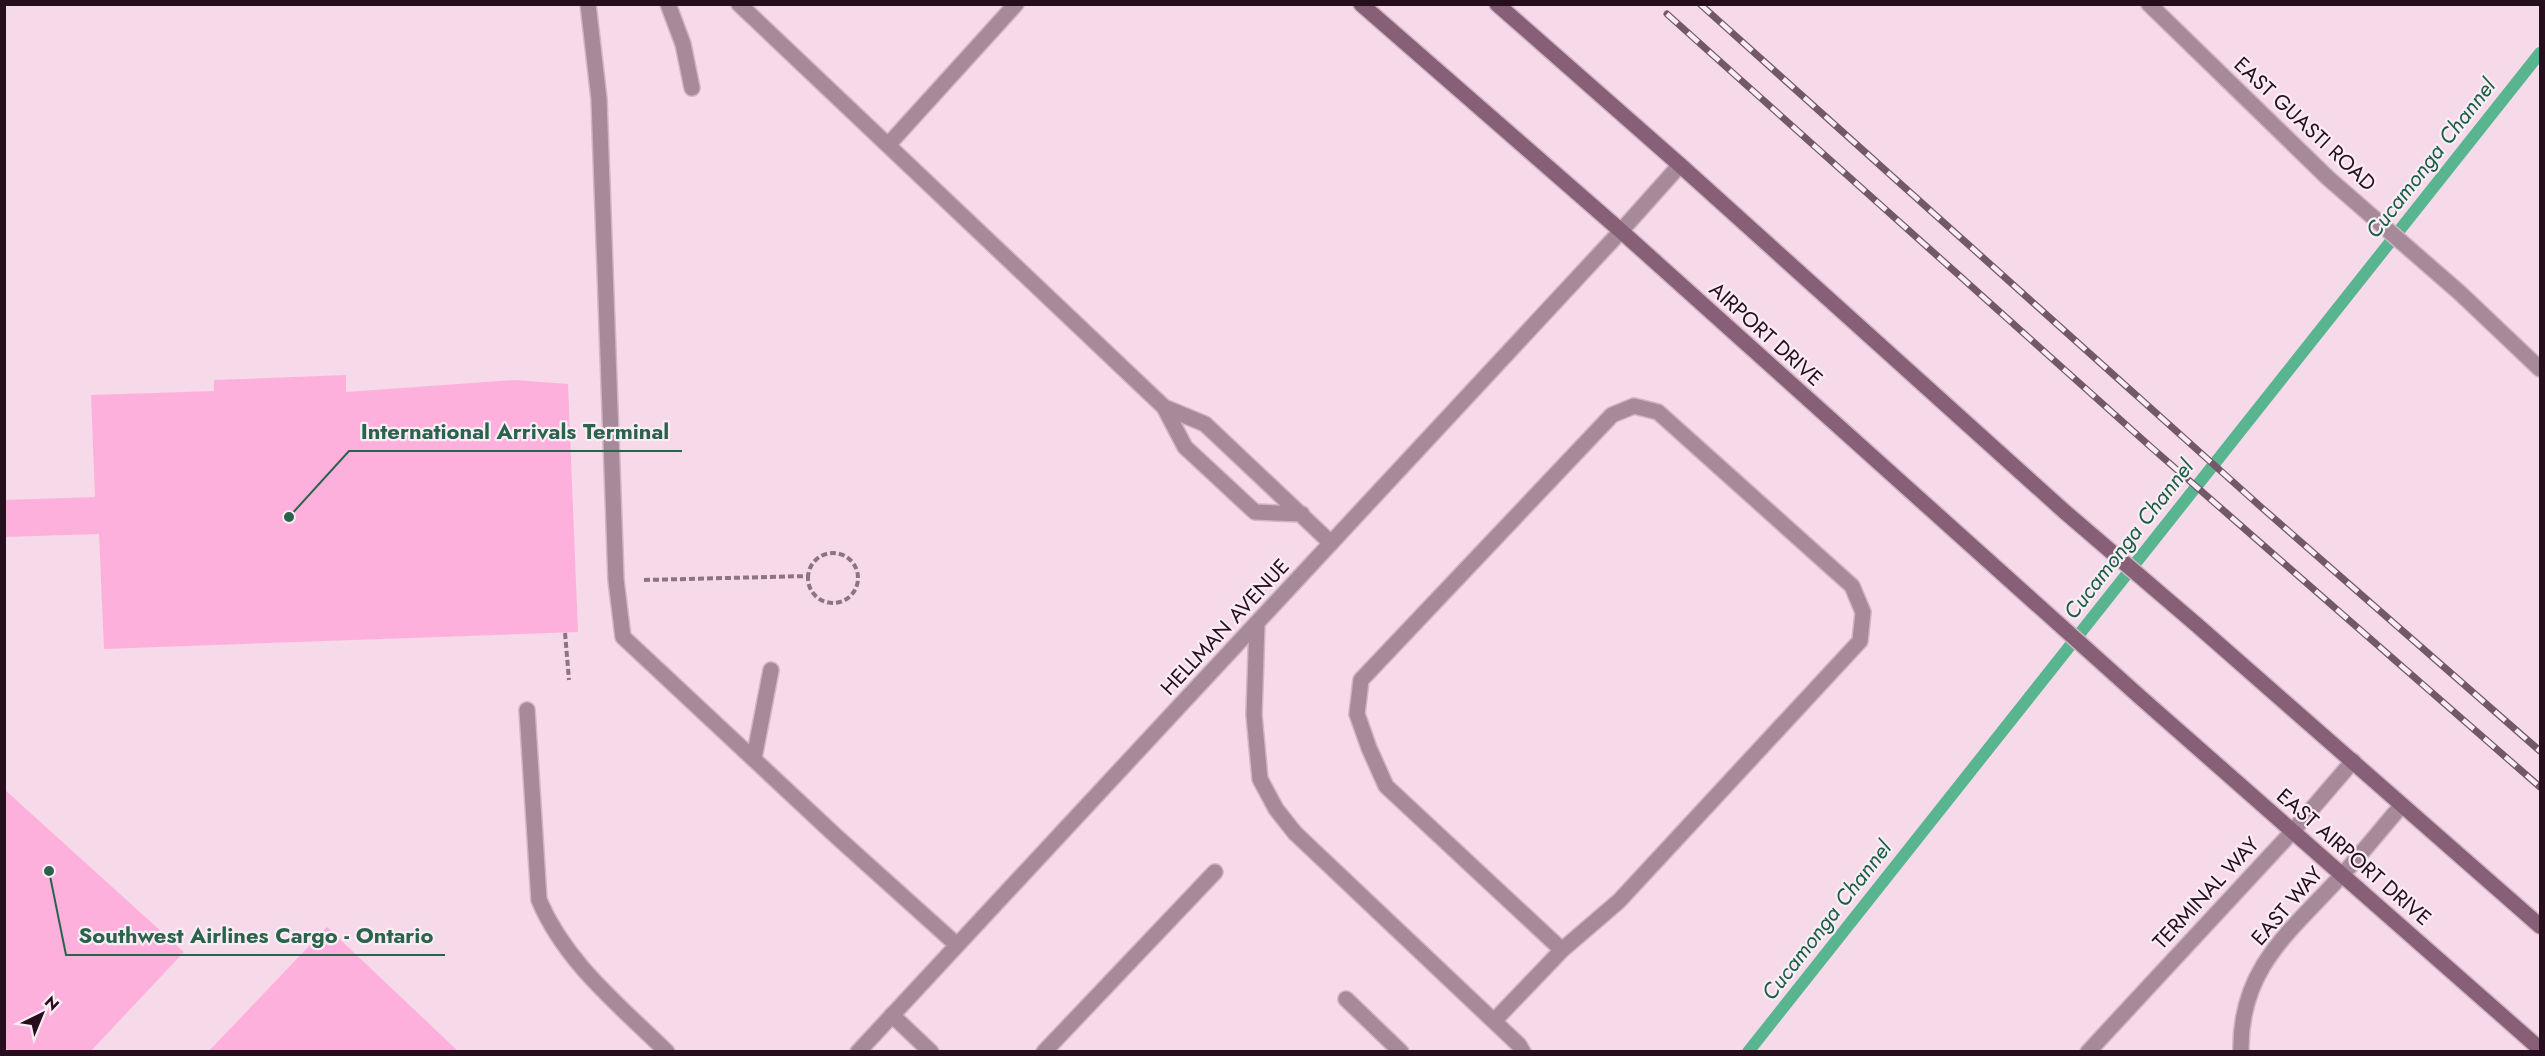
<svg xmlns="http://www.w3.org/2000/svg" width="2545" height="1056" viewBox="0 0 2545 1056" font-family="Jost,sans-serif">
<rect width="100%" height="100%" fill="#f6dae9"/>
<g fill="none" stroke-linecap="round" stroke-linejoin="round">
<path stroke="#58b58f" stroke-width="12" d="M1748 1052 2540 53"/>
</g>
<path fill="#feb0dd" d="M346 375V392L515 380 568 384 578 632 104 649 99 534 4 537V500L95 497 91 395 214 391V380Z
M4 789 184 952 90 1052H4Z
M327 927 459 1052H208Z"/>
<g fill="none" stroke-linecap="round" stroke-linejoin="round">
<g stroke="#d1b5c4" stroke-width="18">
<path id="service" d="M668 4 683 44 692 88
M739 4 1164 407 1185 447 1255 512 1302 514
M889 144 1016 4
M1621 231 1680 165
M1164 407 1205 424 1331 543
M1257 623 1254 715 1260 779 1276 809 1295 833 1519 1045 1523 1052
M527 710 539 900C565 962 619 1005 667 1052
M754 758 771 670
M1346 999 1401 1052
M892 1015 931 1052
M1494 1021 1562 950 1619 901 1860 641 1863 612 1852 586 1658 412 1634 406 1612 415 1361 680 1357 714 1369 748 1386 786 1562 950
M1044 1052 1215 872
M2088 1052 2292 832 2353 761
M2241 1052C2239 968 2291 931 2342 875 2363 852 2382 828 2402 805"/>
</g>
<g stroke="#d1b5c4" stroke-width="18">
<path id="minor" d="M588 4 599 99 616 580 623 637 837 837 957 945
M858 1052 1621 231"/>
</g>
<g stroke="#d1b5c4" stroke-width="18">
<path id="tertiary" d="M2149 4 2328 178 2460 293 2540 369"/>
</g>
<g stroke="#d1b5c4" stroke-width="18">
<path id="secondary" d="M1361 4 1621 231 2140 697 2540 1049
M1497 4 1680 165 2065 512 2198 626 2540 926"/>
</g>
<path stroke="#8e7483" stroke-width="4" stroke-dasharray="6 3" stroke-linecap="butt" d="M808 578a25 25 0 1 1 50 0a25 25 0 1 1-50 0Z
M644 580 809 576
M565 633 569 680"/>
<use href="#service" stroke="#a68a99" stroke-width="15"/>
<use href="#minor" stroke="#a68a99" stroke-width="15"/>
<use href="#tertiary" stroke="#a68a99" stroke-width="15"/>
<use href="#secondary" stroke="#875f76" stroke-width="15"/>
<g stroke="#735968" stroke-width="7">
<path id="rail" d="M1700 4 2261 507 2540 751
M1667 14 2152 448 2540 787"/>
</g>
<use href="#rail" stroke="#faecf4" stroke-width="4.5" stroke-dasharray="14" stroke-linecap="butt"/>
</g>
<g text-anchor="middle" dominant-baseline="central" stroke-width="4.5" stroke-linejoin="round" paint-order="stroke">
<g font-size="21" fill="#260e1d" stroke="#faecf4">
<text transform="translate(2305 124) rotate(43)">EAST GUASTI ROAD</text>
<text transform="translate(1766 334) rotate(42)">AIRPORT DRIVE</text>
<text transform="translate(1225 627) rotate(-47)">HELLMAN AVENUE</text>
<text transform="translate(2354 857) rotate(41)">EAST AIRPORT DRIVE</text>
<text transform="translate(2206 893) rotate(-47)">TERMINAL WAY</text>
<text transform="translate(2287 906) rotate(-49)">EAST WAY</text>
</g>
<g font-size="22" font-style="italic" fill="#175e44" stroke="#faecf4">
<text transform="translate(2430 158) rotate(-52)">Cucamonga Channel</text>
<text transform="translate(2128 539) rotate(-52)">Cucamonga Channel</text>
<text transform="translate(1826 920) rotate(-52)">Cucamonga Channel</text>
</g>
</g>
<path fill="none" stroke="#2a634c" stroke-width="2" d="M289 517L349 451H682M49 871L66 955H445"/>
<g fill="#2a634c" stroke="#faecf4" stroke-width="2">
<circle cx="289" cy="517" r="6"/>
<circle cx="49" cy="871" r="6"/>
</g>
<g font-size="22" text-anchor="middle" font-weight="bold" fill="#2a634c" stroke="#faecf4" stroke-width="4.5" stroke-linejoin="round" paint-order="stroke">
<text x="515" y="439">International Arrivals Terminal</text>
<text x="256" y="943">Southwest Airlines Cargo - Ontario</text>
</g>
<rect width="2545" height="1056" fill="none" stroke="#260e1d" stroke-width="12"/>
<g transform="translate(42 1014) rotate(43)" stroke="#faecf4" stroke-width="4.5" paint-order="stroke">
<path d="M0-4.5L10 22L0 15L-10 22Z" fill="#260e1d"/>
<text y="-9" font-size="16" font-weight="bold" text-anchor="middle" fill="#260e1d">N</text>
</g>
</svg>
